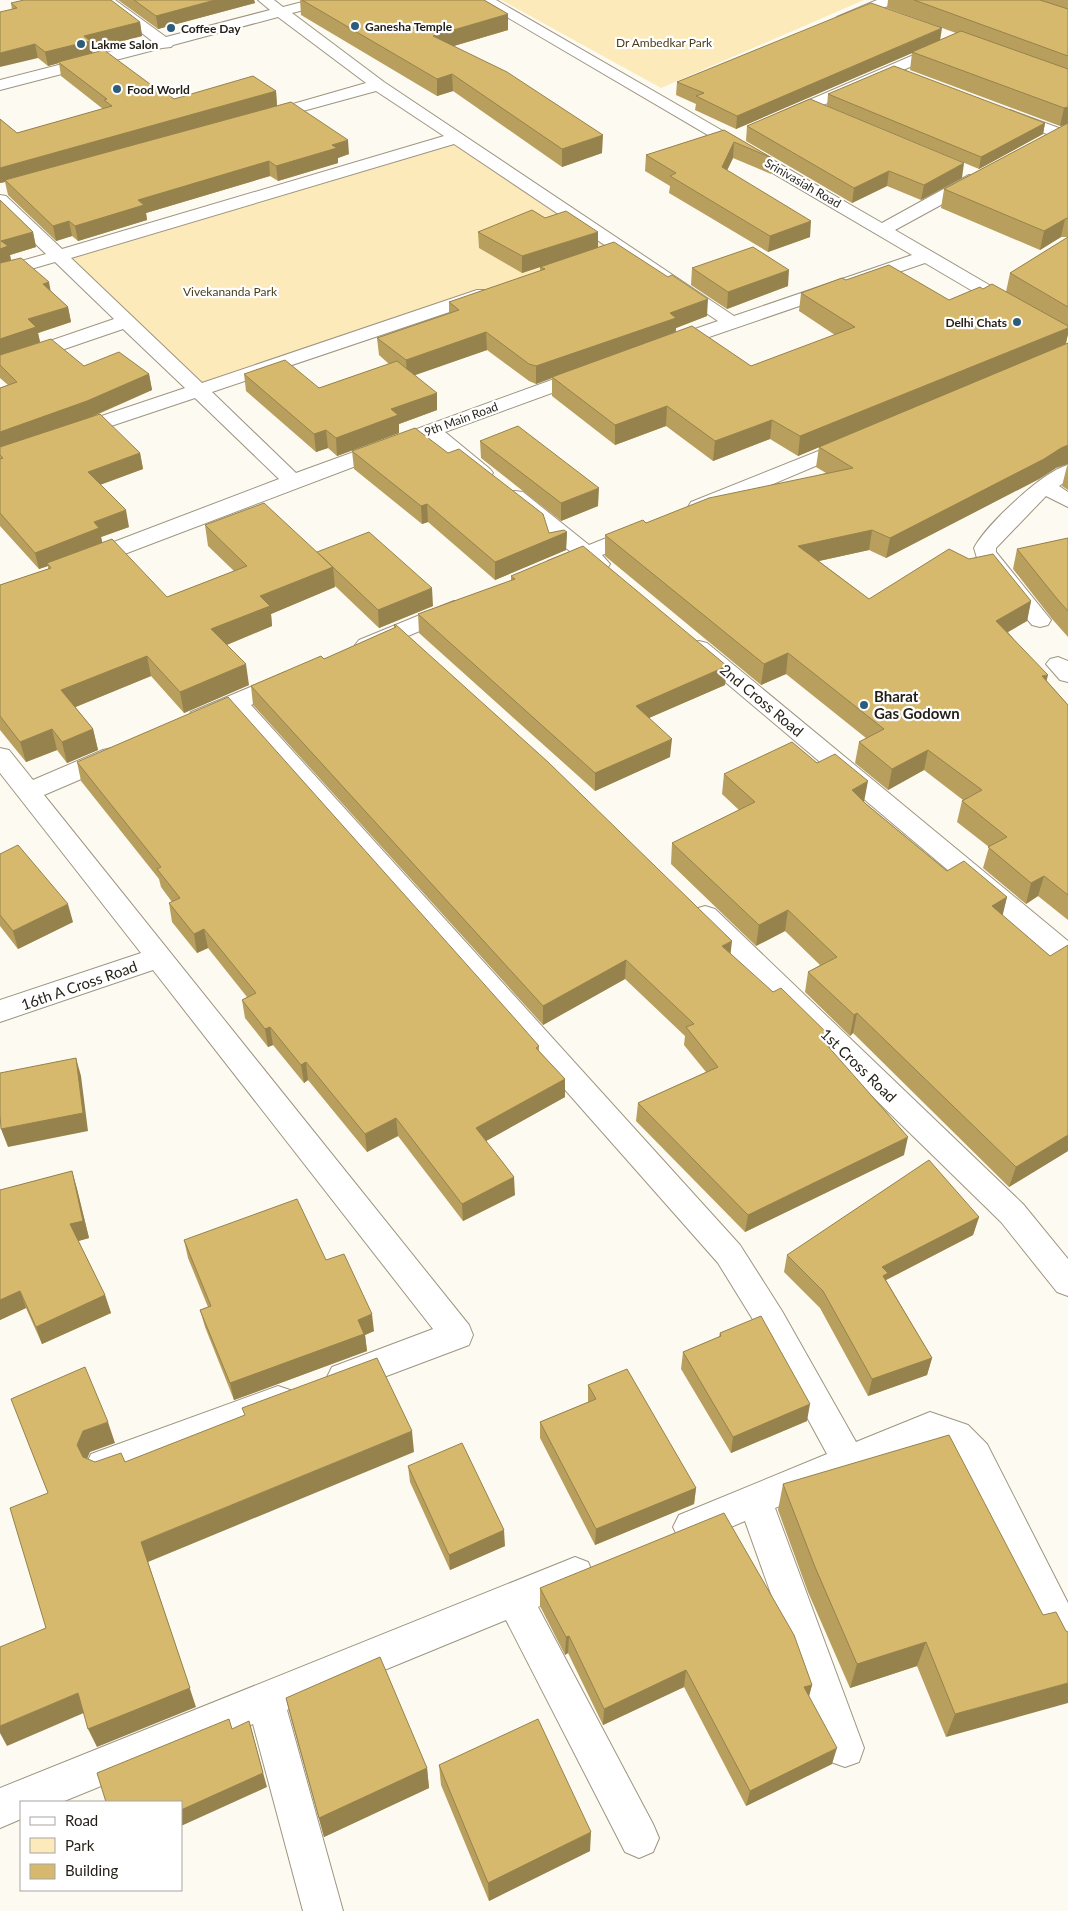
<svg xmlns="http://www.w3.org/2000/svg" width="1068" height="1911" viewBox="0 0 1068 1911" font-family="Lato,sans-serif">
<rect width="100%" height="100%" fill="#fdfaf1"/>
<path fill="#fdeaba" d="M501 0H864L661 88Z
M456 138 621 249 206 386 66 253Z"/>
<g fill="none" stroke-linecap="round" stroke-linejoin="round">
<g stroke="#9e9580" stroke-width="2">
<path id="minor" d="M99 0H115L166 37 270 10 258 0H274L283 7 310 0H334L332 3 292 13 384 82 734 316 912 255 478 0H496L882 223 969 175H981L983 179 981 183 895 230 1068 331V345L1061 343 925 263 674 349H660L657 345 660 341 718 321 454 144 71 258 202 383 477 290H491L493 294 491 298 212 392 296 473 579 370H593L596 374 593 378 445 432 490 469 493 473 490 477 483 479 476 477 427 439 93 566 85 568 77 566 74 561 77 556 279 479 195 398 0 463V450L185 388 123 329 0 371V358L114 319 55 262 0 278V267L46 254 0 210V195L6 196 62 249 444 136 376 91 270 120H258L256 117 258 114 366 83 278 17 173 45 171 47 162 48 0 90V80L152 41Z
M877 0H897L895 3 847 23H837L835 20 837 17Z
M946 41 951 43 954 46 951 49 789 120 783 122 775 117 777 114Z
M1010 110 1067 131 1068 136 1061 139 1055 137 1004 118 1002 115Z
M851 438 858 440 861 444 858 448 707 512 699 513 691 512 688 507 691 502Z
M1068 465V480L1059 486 1068 492V507L1046 496 996 548V552L1051 620 1048 625 1040 627 1032 625 977 558 974 548C986 525 1043 471 1068 465Z
M515 491 523 492 589 545 639 525 647 527 650 532 647 537 602 555 610 564 607 569C597 571 592 569 584 563L556 573 548 571 545 566 548 561 571 552 507 502 504 497 507 492Z
M454 601 462 603 465 608 462 613 375 650 367 652 359 650 355 645 359 640Z
M699 641 707 643 1068 941V966L1058 963 691 653 687 648 691 643Z
M1058 657 1068 661V682L1060 680 1046 664 1050 659Z
M286 672 294 675 298 680 294 685 251 705 740 1245 782 1311 856 1442 930 1412 968 1425 987 1444 1068 1603V1659L1055 1654 963 1466 944 1447 931 1443 775 1508 864 1748 859 1762 845 1767 831 1762 745 1521 691 1544 679 1539 673 1527 679 1515 827 1454 760 1331 718 1263 232 713 200 726 191 724 188 718 191 712Z
M0 748 9 750 33 780 103 750 112 748 121 750 124 756 121 762 44 795 469 1325 473 1335 469 1345 344 1392 332 1387 327 1377 332 1367 433 1329 153 970 0 1022V1000L141 953 0 773Z
M705 906 715 909 1023 1204 1068 1259V1296L1057 1292 1001 1222 695 923 692 916 695 909Z
M278 1386 290 1390 295 1401 290 1412 103 1481 91 1476 86 1465 91 1454Z
M575 1557 588 1562 593 1574 588 1586 538 1607 653 1824 659 1838 653 1852 639 1858 625 1852 506 1620 287 1710 343 1911H303L253 1724 62 1802H21V1819L0 1828V1788Z"/>
</g>
<use href="#minor" fill="#fff" fill-rule="evenodd"/>
</g>
<path fill="#b89f5e" d="M118 0H254L255 3 158 29Z
M300 0H484L508 14V30L454 46 602 153 562 167 453 91 437 96 301 15Z
M888 0H1068V237H1061L1040 250 941 208 944 189 1065 125 1060 126 910 70 912 53 736 129 695 110 696 104 676 95 677 82 940 40 956 33 887 8Z
M11 3 140 22 142 36 92 49V53L174 99 276 91 277 106 349 154 338 158V163L278 181 270 176 146 213 147 220 78 241 72 236 56 241 8 195 5 182 0 183V119L17 133 103 109 61 76 59 63 48 66 38 58 12 10Z
M828 94 1045 123 1043 134 979 169 827 106Z
M747 126 962 178 921 200 887 186 852 203 746 141Z
M724 130 772 158 771 174 733 158 727 171 810 237 768 252 669 193 670 186 645 171 646 155Z
M0 200 33 232 36 247 10 255 11 260 51 291 68 307 71 322 38 333 40 342 84 366 149 374 152 390 92 417 140 453 143 469 100 485 129 527 101 537 102 542 167 597 234 571 208 546 205 525 317 552 433 606 379 628 335 586V587L271 614 272 626 227 645 249 685 184 713 151 676 75 707 93 729 98 750 67 763 57 750 26 762 0 730V585L48 569V566L39 569 0 526V388L8 385 0 378Z
M478 232 598 248 707 316 676 328V332L751 366 835 335 799 311 801 293 846 280 949 300 983 289 1006 292 1010 273 1068 237V334L1066 344 1056 468 1039 479 886 558 869 550 819 561 869 599 1031 601 1027 621 1008 632 1047 681 1068 705V920L1038 896 1026 904 983 868 989 847 957 822 962 801 963 800 924 770 888 790 855 763 859 742 866 738 786 674 761 685 605 556V535L646 523 826 473 816 467 819 447 798 456 770 439 713 461 666 426 615 445 552 396V378L536 384 529 381 487 350 414 375 437 410 399 424V433L337 456 328 448 316 452 246 391 244 374 319 388 389 364 379 355 377 338 449 313V302L540 271V267L522 273 479 248Z
M692 268 788 286 727 309 691 285Z
M480 441 598 506 561 521 481 458Z
M352 451 549 533 567 532 566 550 495 580 428 522 422 524 354 469Z
M1068 465V490L1062 486 1067 466Z
M1068 538V637L1053 620 1013 569 1017 549Z
M511 576 727 666 725 685 649 718 670 757 595 791 419 633 418 614 511 581Z
M394 625 731 954 830 1048 904 1155 745 1232 636 1121 638 1103 706 1072 684 1045 685 1036 625 979 543 1025 253 705 251 686 324 659 394 628Z
M77 762 539 1046V1051L565 1079V1097L486 1141 515 1195 463 1221 398 1136 367 1152 308 1080 304 1083 273 1045 268 1047 245 1018 242 1000 247 997 208 948 197 953 172 922 169 903 172 902 161 887 159 879 81 781Z
M817 763 947 871 1007 897 1002 915 1050 956 1068 1151 1009 1187 853 1033 850 1036 805 992 808 972 820 965 785 931 756 946 671 864 672 843 739 810 722 794 724 774Z
M0 854 73 922 18 949 0 926Z
M72 1171 77 1189 89 1238 78 1241 105 1295 111 1313 42 1344 26 1308 0 1320V1190Z
M979 1217 973 1235 886 1280 932 1358 927 1375 868 1396 820 1308 784 1272 787 1255Z
M184 1240 326 1260 374 1331 365 1335 367 1351 234 1400 205 1327 200 1310 208 1307 188 1258Z
M720 1333 807 1421 731 1453 681 1369 683 1352 719 1337Z
M588 1385 696 1488 694 1504 595 1545 540 1438V1422L588 1402Z
M408 1466 505 1546 450 1570 410 1482Z
M783 1484 1043 1615 946 1737 917 1666 850 1688 808 1592 778 1510Z
M540 1588 812 1685 809 1697 832 1764 746 1806 684 1687 603 1725 568 1653 565 1655 540 1606Z
M286 1698 427 1768 429 1788 324 1837 291 1719Z
M439 1765 590 1851 489 1901 441 1785Z"/>
<path fill="#96824c" d="M215 0H254L255 3 158 29 156 16Z
M508 14V30L433 52V36Z
M140 22 142 36 92 49 93 54 58 62 59 63 48 66 45 52 84 36Z
M942 28 940 41 736 129 737 116Z
M35 44 38 58 0 67V53Z
M452 74 453 91 437 96V79Z
M276 91 277 106 5 180V182L0 183V168Z
M1068 107V124L1060 126 1064 108Z
M1045 123 1043 134 979 169 981 157Z
M603 135 602 153 562 167V149Z
M348 140 349 154 338 158V163L278 181 276 166 332 145Z
M734 142 733 158 720 184 722 167Z
M269 161 270 176 146 213 147 220 78 241 75 226 138 200Z
M964 163 962 178 921 200 924 185Z
M889 171 887 186 852 203 854 188Z
M1065 219 1061 237 1040 250 1044 231Z
M69 221 72 236 56 241 53 226Z
M811 221 810 237 768 252 770 236Z
M33 232 36 247 10 255 11 262 0 265V249L1 241Z
M598 232V248L522 273V256Z
M789 270 788 286 727 309 728 292Z
M49 282 52 298 43 284Z
M708 299 707 316 676 328 675 335 552 377V378L536 384V366L670 313Z
M68 307 71 322 38 333 40 342 0 356V339L28 319Z
M1068 328V334L1065 346 798 456 800 436Z
M486 332 487 350 407 378 406 360Z
M149 374 152 390 90 417 0 449V432Z
M437 393V410L399 424V433L337 456 336 438 391 409Z
M667 406 666 426 615 445V425Z
M772 420 770 439 713 461 715 441Z
M326 430 328 448 316 452 314 434Z
M1068 445V464L1056 468 1039 479 886 558 890 538 1061 448Z
M140 453 143 469 91 488 88 472Z
M599 488 598 506 561 521V503Z
M427 504 428 522 422 524 421 506Z
M126 510 129 527 101 537 103 545 47 563 48 566 39 569 35 553 94 522Z
M872 530 869 550 796 566 798 546Z
M567 532 566 550 495 580V562Z
M333 567 335 587 271 614 272 626 214 650 211 629 260 596Z
M432 588 433 606 379 628 378 610Z
M1031 601 1027 621 992 641 996 621Z
M788 653 786 674 761 685 764 664Z
M147 656 151 676 66 711 61 690Z
M246 664 249 685 184 713 180 692Z
M727 666 725 685 635 724 636 706Z
M1048 675 1043 695 1042 676Z
M52 729 57 750 26 762 20 742Z
M93 729 98 750 67 763 62 742Z
M672 739 670 757 595 791V773Z
M928 750 924 770 888 790 892 769Z
M868 781 864 802 852 790Z
M1044 876 1038 896 1026 904 1031 883Z
M1007 897 1002 918 992 906Z
M68 904 73 922 18 949 13 931Z
M788 910 785 931 756 946 759 925Z
M204 929 208 948 197 953 194 934Z
M732 941 730 959 722 946Z
M626 960 625 979 543 1025V1006Z
M857 1013 853 1033 850 1036 854 1015Z
M270 1027 273 1045 268 1047 265 1029Z
M832 1038 829 1056 826 1044Z
M76 1058 81 1076 88 1131 8 1147 1 1129Z
M306 1062 308 1080 304 1083 301 1065Z
M565 1079V1097L477 1146 476 1128Z
M396 1118 398 1136 367 1152 365 1134Z
M1068 1135V1151L1009 1187 1016 1167Z
M908 1137 904 1155 745 1232 748 1215Z
M72 1171 77 1189 89 1238 75 1242 70 1224Z
M514 1177 515 1195 463 1221 462 1204Z
M979 1217 973 1235 886 1280 883 1290 882 1267Z
M20 1291 26 1308 0 1320V1300Z
M105 1295 111 1313 42 1344 36 1327Z
M372 1314 374 1331 365 1335 367 1351 234 1400 230 1383 358 1320Z
M932 1358 927 1375 868 1396 872 1379Z
M810 1404 807 1421 731 1453 733 1437Z
M108 1422 115 1443 90 1452 84 1466 77 1445 83 1431Z
M412 1431 414 1452 148 1562 196 1707 97 1747 88 1729 141 1542Z
M696 1488 694 1504 595 1545 596 1529Z
M504 1530 505 1546 450 1570 449 1555Z
M569 1636 568 1653 565 1655 566 1637Z
M926 1642 917 1666 850 1688 857 1664Z
M686 1670 684 1687 603 1725 604 1709Z
M1068 1683V1703L946 1737 955 1714Z
M812 1685 807 1702 804 1687Z
M78 1693 86 1712 7 1746 0 1733V1726Z
M249 1721 267 1787 181 1826V1810Z
M837 1748 832 1764 746 1806 750 1791Z
M427 1768 429 1788 324 1837 319 1818Z
M591 1832 590 1851 489 1901 488 1883Z"/>
<path fill="#d6b96d" stroke="#96824c" d="M24 0H111L140 22 84 36 90 41 45 52 35 44 0 53V12L17 8 11 3Z
M134 0H215L156 16Z
M302 0H484L508 14 433 36 507 72 603 135 562 149 452 74 437 79Z
M914 0H1040L1068 9V56Z
M871 3 942 28 737 116 696 96 704 93 677 82Z
M961 31 1068 69V107L1064 108 912 52Z
M104 50 154 87 157 86 174 99 253 76 276 91 0 168V119L17 133 112 106 104 100 107 99 58 62Z
M894 66 1045 123 981 157 828 94Z
M810 99 964 163 924 185 889 171 854 188 747 126Z
M291 102 348 140 332 145 337 148 276 166 269 161 138 200 144 205 75 226 69 221 53 226 5 180Z
M1068 123V218L1065 219 1044 231 944 189Z
M724 130 772 158 734 142 722 167 811 221 770 236 670 176 676 173 646 155Z
M0 200 33 232 1 241 8 246 0 249Z
M532 210 545 218 566 211 598 232 522 256 478 232Z
M1068 237V307L1010 273Z
M614 242 668 277 672 275 708 299 670 313 676 318 536 366 529 364 486 332 406 360 377 338 459 310 449 302 545 269 540 267Z
M753 247 789 270 728 292 692 268Z
M21 258 49 282 43 284 68 307 28 319 36 327 0 339V263Z
M889 265 949 300 980 287 983 289 992 284 1068 326V328L800 436 772 420 715 441 667 406 615 425 552 377 692 326 751 366 855 327 801 293 842 278 846 280Z
M51 339 84 366 119 352 149 374 87 401 0 432V388L17 382 0 365V355Z
M1068 343V445L1061 448 1044 459 890 538 872 530 798 546 869 599 949 549 969 559 993 554 1031 601 996 621 1048 675 1042 676 1068 705V895L1044 876 1031 883 988 847 1007 837 962 801 982 790 928 750 892 769 859 742 884 729 788 653 764 664 605 535 643 520 646 523 709 498 853 468 819 447Z
M285 360 319 388 397 361 437 393 391 409 398 415 336 438 326 430 314 434 244 374Z
M100 414 140 453 88 472 126 510 94 522 99 528 35 553 0 513V459L3 458 0 455V447Z
M518 426 599 488 561 503 480 441Z
M415 428 448 453 459 449 543 514 549 533 564 530 567 532 495 562 427 504 421 506 352 451Z
M264 503 333 567 260 596 270 606 211 629 246 664 180 692 147 656 61 690 93 729 62 742 52 729 20 742 0 716V585L51 568 47 563 112 539 167 597 247 566 205 525Z
M369 532 432 588 378 610 317 552Z
M1068 538V611L1058 600 1017 549Z
M583 546 727 666 636 706 672 739 595 773 418 614 515 579 511 576Z
M395 624 548 762 732 941 722 946 773 992 781 988 832 1038 826 1044 908 1137 748 1215 638 1103 718 1067 686 1027 694 1024 626 960 543 1006 251 686 321 656 324 659 396 627 394 625Z
M228 697 517 1021 539 1046 536 1048 565 1079 476 1128 514 1177 462 1204 396 1118 365 1134 306 1062 301 1065 270 1027 265 1029 242 1000 256 993 204 929 194 934 169 903 180 898 157 869 161 867 77 762Z
M792 742 817 763 835 754 868 781 852 790 866 804 947 871 964 861 1007 897 992 906 1050 956 1068 945V1135L1016 1167 857 1013 854 1015 808 972 837 957 788 910 759 925 672 843 755 802 724 774Z
M18 845 68 904 13 931 0 915V854Z
M76 1058 83 1113 1 1129 0 1114V1073Z
M929 1160 979 1217 882 1267 888 1273 883 1276 932 1358 872 1379 823 1291 787 1255Z
M72 1171 83 1221 70 1224 105 1295 36 1327 20 1291 0 1300V1190Z
M297 1199 326 1260 344 1254 372 1314 358 1320 364 1334 230 1383 200 1310 211 1306 184 1240Z
M761 1316 810 1404 733 1437 683 1352 721 1336 720 1333Z
M377 1358 412 1431 141 1542 190 1688 88 1729 78 1693 0 1726V1647L46 1628 10 1508 48 1493 11 1399 85 1367 108 1422 83 1431 77 1445 83 1457 95 1462 121 1453 125 1462 245 1415 242 1408Z
M627 1369 696 1488 596 1529 540 1422 596 1399 588 1385Z
M949 1435 1043 1615 1056 1612 1066 1631 1068 1632V1683L955 1714 926 1642 857 1664 815 1567 783 1484Z
M462 1443 504 1530 449 1555 408 1466Z
M724 1513 794 1635 812 1685 804 1687 837 1748 750 1791 686 1670 604 1709 569 1636 566 1637 540 1588Z
M380 1657 427 1768 319 1818 286 1698Z
M229 1719 232 1729 249 1721 263 1773 181 1810V1802H106L97 1773Z
M538 1719 591 1832 488 1883 439 1765Z"/>
<g fill="#2d5d7b" stroke="#fff" stroke-width="2">
<circle cx="355" cy="26" r="5"/>
<circle cx="171" cy="28" r="5"/>
<circle cx="81" cy="44" r="5"/>
<circle cx="117" cy="89" r="5"/>
<circle cx="1017" cy="322" r="5"/>
<circle cx="864" cy="705" r="5"/>
</g>
<g text-anchor="middle" dominant-baseline="central" stroke-width="4.5" stroke-linejoin="round" paint-order="stroke">
<g font-size="12" font-weight="bold" fill="#231f17" stroke="#fff" text-anchor="start">
<text x="365" y="26">Ganesha Temple</text>
<text x="181" y="28">Coffee Day</text>
<text x="91" y="44">Lakme Salon</text>
<text x="127" y="89">Food World</text>
<text x="1007" y="322" text-anchor="end">Delhi Chats</text>
</g>
<g font-size="12" fill="#4a3d1b" stroke="#fff">
<text x="664" y="42">Dr Ambedkar Park</text>
<text x="230" y="291">Vivekananda Park</text>
</g>
<g font-size="12" fill="#231f17" stroke="#fff">
<text transform="translate(803 183) rotate(30)">Srinivasiah Road</text>
<text transform="translate(461 419) rotate(-20)">9th Main Road</text>
</g>
<g font-size="15" font-weight="bold" fill="#231f17" stroke="#fff" text-anchor="start">
<text x="874" y="696">Bharat<tspan x="874" dy="17">Gas Godown</tspan></text>
</g>
<g font-size="15" fill="#231f17" stroke="#fff">
<text transform="translate(762 700) rotate(40)">2nd Cross Road</text>
<text transform="translate(79 985) rotate(-19)">16th A Cross Road</text>
<text transform="translate(859 1065) rotate(44)">1st Cross Road</text>
</g>
</g>
<rect x="20" y="1801" width="162" height="90" fill="#ffffff" stroke="#a7a5a2"/>
<rect x="30" y="1817" width="25" height="8" fill="#ffffff" stroke="#a7a5a2"/>
<text x="65" y="1826" font-size="15" fill="#231f17">Road</text>
<rect x="30" y="1838" width="25" height="15" fill="#fdeaba" stroke="#a7a5a2"/>
<text x="65" y="1851" font-size="15" fill="#231f17">Park</text>
<rect x="30" y="1864" width="25" height="15" fill="#d6b96d" stroke="#a7a5a2"/>
<text x="65" y="1876" font-size="15" fill="#231f17">Building</text>
</svg>
